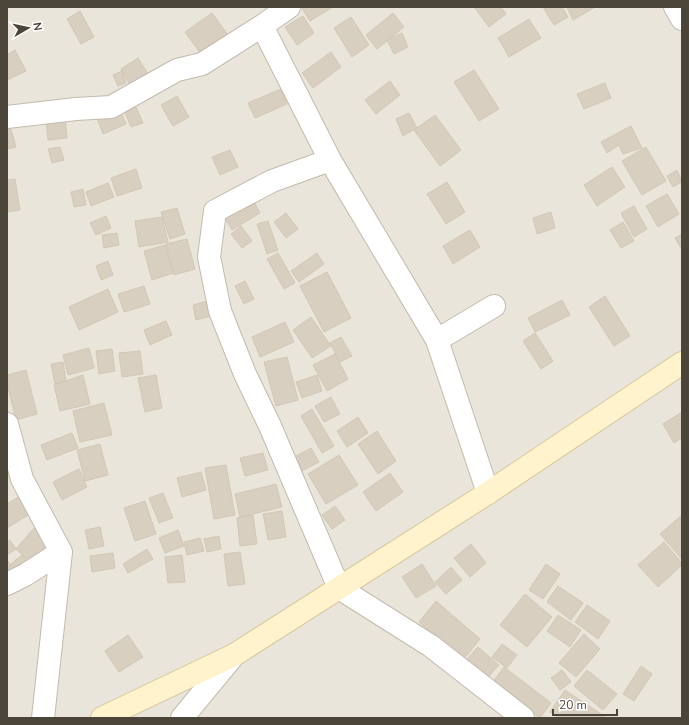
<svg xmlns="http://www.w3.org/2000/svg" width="689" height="725" viewBox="0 0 689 725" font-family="'Nunito Sans',sans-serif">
<rect width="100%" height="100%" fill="#f6f3ec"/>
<path fill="#eae5da" d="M7 7H682V718H7Z"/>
<path fill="#d8cfc1" stroke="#d3c7b4" d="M301 7H333L310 21Z
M474 7H501L506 14 489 27Z
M543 7H562L568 17 554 25Z
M567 7H595L573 20Z
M80 11 94 37 81 44 67 19Z
M212 13 228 35 201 54 185 32Z
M393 13 404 27 377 49 366 35Z
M303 16 314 33 297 45 285 27Z
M351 17 369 45 352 57 334 28Z
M529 19 541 38 509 57 498 38Z
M402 33 408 47 394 54 387 40Z
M15 50 26 71 7 80V55Z
M331 52 341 67 313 88 302 73Z
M138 58 148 74 130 85 121 69Z
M474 70 499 109 479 121 454 82Z
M122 71 126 83 118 86 113 75Z
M390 81 400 95 376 114 365 100Z
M605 83 611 98 584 109 577 94Z
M281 89 287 104 255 118 248 103Z
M177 96 189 117 173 126 161 105Z
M135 105 143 123 131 127 124 110Z
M119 108 126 124 103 134 97 118Z
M409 113 417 128 403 136 396 119Z
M435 115 461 150 440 166 414 130Z
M65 117 67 138 48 140 46 119Z
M631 126 642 148 623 154 619 145 607 153 601 142Z
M11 129 16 147 7 149V130Z
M60 147 64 160 52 163 48 149Z
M646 147 666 181 642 195 622 161Z
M230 150 238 167 220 175 212 157Z
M612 167 625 187 597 206 584 185Z
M136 169 142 188 117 196 111 178Z
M677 170 682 182 673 187 667 176Z
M15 179 20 210 7 212V180Z
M447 182 465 212 446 224 427 194Z
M108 183 114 197 91 206 86 192Z
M83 189 86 205 74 207 71 192Z
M667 194 679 214 658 227 646 206Z
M252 198 260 213 232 230 223 215Z
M634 206 647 229 634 237 621 213Z
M177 208 185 234 170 239 161 212Z
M551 212 555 228 537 234 533 218Z
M286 213 298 229 286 238 274 222Z
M106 216 111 228 96 235 90 223Z
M162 217 168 242 139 247 135 221Z
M268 221 278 250 267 254 257 224Z
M623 222 634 241 621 248 610 230Z
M241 226 252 241 242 248 231 234Z
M470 230 480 247 453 264 443 246Z
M117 233 119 245 104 248 102 235Z
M682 234V250L675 238Z
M187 239 195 269 174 275 166 244Z
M165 245 173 273 152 280 144 251Z
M278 253 295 283 284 289 267 259Z
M317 253 324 264 299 282 291 271Z
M108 261 113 275 101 280 96 266Z
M327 272 351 318 324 332 300 286Z
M245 281 254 299 244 304 235 286Z
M144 286 150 304 124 312 118 294Z
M108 289 118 312 79 330 69 307Z
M605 296 630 336 614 346 589 307Z
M562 300 570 315 535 332 528 318Z
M208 301 211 316 196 320 193 305Z
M311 317 331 346 312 358 293 330Z
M166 321 172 335 150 345 144 330Z
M285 322 294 342 260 357 252 337Z
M535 333 553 361 541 369 523 341Z
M341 337 352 356 340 362 330 343Z
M89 348 94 368 68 375 63 355Z
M112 349 115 371 99 374 96 351Z
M140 351 143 374 122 377 119 353Z
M335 354 348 379 327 391 313 365Z
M287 357 298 400 276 406 264 362Z
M63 362 66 381 55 384 51 364Z
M26 370 37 414 16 420 7 384V375Z
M83 375 90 404 60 411 54 385Z
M156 375 162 408 145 412 138 378Z
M317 375 322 391 302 398 296 382Z
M331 397 340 414 324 422 315 406Z
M104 403 112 435 80 442 73 411Z
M312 409 334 446 322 453 301 416Z
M682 412V438L674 443 663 424Z
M358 417 368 433 347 447 337 431Z
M377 431 396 461 378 474 358 444Z
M72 433 78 448 47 460 41 445Z
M100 444 108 475 85 481 77 450Z
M311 448 319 462 298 473 291 459Z
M263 453 268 470 245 476 240 458Z
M339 455 358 485 326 504 308 474Z
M226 465 235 515 214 519 205 468Z
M79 469 87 487 62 500 53 482Z
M201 472 206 490 182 497 177 478Z
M390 473 403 492 376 511 363 492Z
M276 484 282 507 240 517 235 494Z
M25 493 36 510 7 528V504Z
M163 493 173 518 159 523 149 498Z
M145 501 156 534 135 541 124 508Z
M335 506 345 520 332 529 322 515Z
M282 511 286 537 268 540 263 514Z
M253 515 257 544 240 546 237 518Z
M682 515V559L660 534Z
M100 527 104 546 89 549 85 530Z
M34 528 49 542 31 563 16 549Z
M178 530 184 546 165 553 159 538Z
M219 536 221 549 207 552 204 539Z
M200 538 204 551 187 555 184 542Z
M10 540 16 549 7 555V542Z
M664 542 682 563V565L658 587 638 565Z
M471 544 486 563 470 577 454 558Z
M147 549 153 559 128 573 123 564Z
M240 552 245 584 228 586 224 554Z
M113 553 115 568 92 572 90 556Z
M22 555 30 565 19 575 11 564Z
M182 555 185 582 168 583 165 557Z
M7 560 15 571 7 577Z
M422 564 436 586 416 598 402 577Z
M546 564 560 574 543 599 529 590Z
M451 567 462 580 446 594 435 582Z
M558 586 583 603 571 620 547 602Z
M525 594 552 617 527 647 500 625Z
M436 601 480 639 463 660 419 622Z
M587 605 610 621 598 639 575 622Z
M558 615 581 630 570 647 547 631Z
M584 634 600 649 576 677 559 663Z
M128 635 143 657 119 672 105 651Z
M502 644 517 655 507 668 492 657Z
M478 647 499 665 486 679 465 661Z
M641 666 652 674 634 701 623 694Z
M504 667 551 703 540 718 492 683Z
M562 670 571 682 560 690 551 678Z
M587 670 617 694 603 710 574 686Z
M565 690 604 716 603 718H559L550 712Z"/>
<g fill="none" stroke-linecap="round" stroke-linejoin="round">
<g stroke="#c2bbae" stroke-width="24">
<path id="street" d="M289 7 262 26 330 160 437 340 488 493
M675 7 682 19
M7 117 76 109 111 107 177 70 202 64 262 26
M330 160 272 181 215 211 209 257 220 311 245 374 270 426 339 588 431 646 523 718
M437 340 494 306
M7 424 22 479 61 552 43 718
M7 584 25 575 61 552
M182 718 234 655"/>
</g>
<g stroke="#d6c79b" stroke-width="24">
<path id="secondary" d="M102 718 234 655 488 493 682 363"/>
</g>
<use href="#street" stroke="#fff" stroke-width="22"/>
<use href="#secondary" stroke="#fff3cd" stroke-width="22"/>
</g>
<rect width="689" height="725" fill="none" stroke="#4b4439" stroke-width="16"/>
<g transform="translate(28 28) rotate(81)" stroke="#ffffff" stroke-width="3" paint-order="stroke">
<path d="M0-3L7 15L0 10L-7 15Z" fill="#4b4439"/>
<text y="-6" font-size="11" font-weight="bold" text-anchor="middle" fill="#4b4439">N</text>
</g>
<path d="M553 709v6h64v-6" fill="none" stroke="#4b4439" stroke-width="2"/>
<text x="559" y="709" font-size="12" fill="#4b4439" stroke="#ffffff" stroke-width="3" paint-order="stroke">20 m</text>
</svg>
